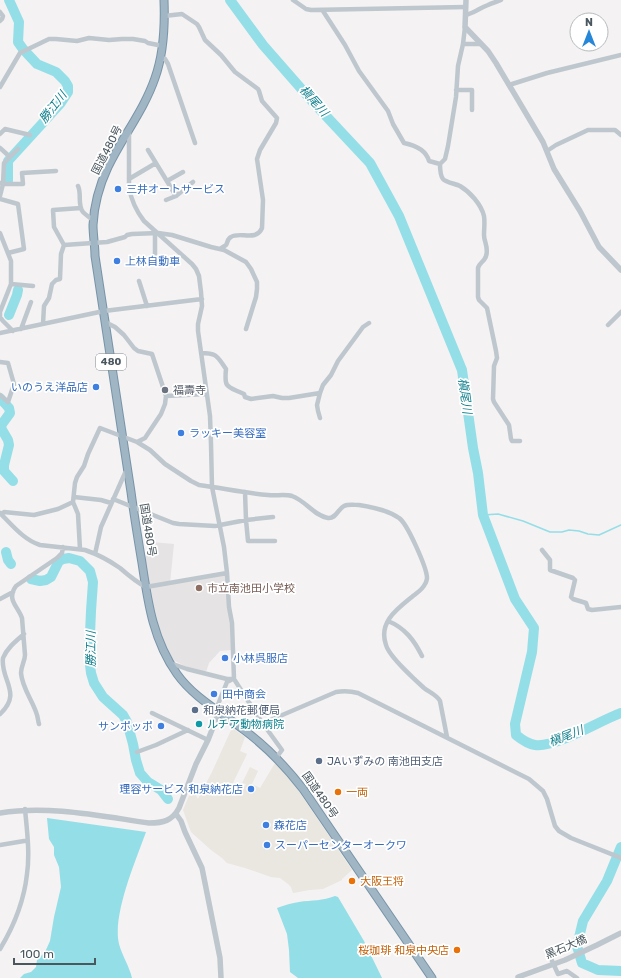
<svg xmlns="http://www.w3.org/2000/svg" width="621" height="978" viewBox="0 0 621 978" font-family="Rubik,'Noto Sans JP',sans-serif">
<rect width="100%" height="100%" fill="#f4f2f2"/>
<path fill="#eae6e0" d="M232 728 245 737 240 751 247 754 230 789 238 792 245 786 246 784 242 783 250 767 258 771 252 784 260 788 275 763 284 773 298 790 352 870 342 879V880L323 889 309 890 293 893 291 887 288 884 280 878 271 877 245 868 227 863 222 858 211 850 191 832 183 810 192 789 198 799 212 772Z"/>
<path fill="#e5e3e3" d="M152 542 174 544 170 583 226 574 230 618 231 650 220 651 209 663 206 672 187 667 171 659 157 626 149 584 145 558Z"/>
<path fill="#94dee7" d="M47 818 146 832C136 860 112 915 119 944 122 955 129 966 132 978H20L24 974 31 972 36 967 37 960 45 952 50 941 54 917 61 887 59 867 54 855V847L49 839Z
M335 896 338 897 364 941 382 978H298L290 972 289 950 287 934 277 908C285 905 292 903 299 902 312 900 323 901 335 896Z"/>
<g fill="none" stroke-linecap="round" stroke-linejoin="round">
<path stroke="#94dee7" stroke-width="1.5" d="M483 515 498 514 523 521 550 532H562L569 530 579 531 588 534 599 535 621 525"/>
<path stroke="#94dee7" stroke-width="10" d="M230 0 263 45 312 101 370 163 399 216 462 370 473 448 478 473 483 515 515 599 534 628 532 652 515 724 516 735C521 739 528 744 535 745 556 748 599 721 621 713
M8 181V161L60 104 68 92V86L65 81 56 72 37 64 23 49 18 42 19 22 9 0
M9 315 17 295 18 290
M0 398 9 408 10 413 2 424 1 428 8 440 9 445 4 465V471L13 481
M6 552 8 560 11 564
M31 579 40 581 46 580 51 577 59 561 63 559 69 558 80 561 90 571 93 582 91 611 89 657 91 673 94 683 103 697 123 715 127 722 133 744 136 760 140 773 148 782 161 790 168 799
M621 847 607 881 583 921 577 946 582 963 598 970 621 971"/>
<g stroke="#7894a8" stroke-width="9">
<path id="trunk" d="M164 0C165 26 164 53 155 78 144 110 123 136 108 167 100 184 94 206 93 225 93 235 95 246 95 256 107 334 119 413 131 492 134 515 138 539 142 563 148 603 153 640 177 674 194 698 221 712 244 730 267 747 286 767 303 789L432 978"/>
</g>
<path stroke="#bec7cd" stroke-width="4.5" d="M293 0 306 9 311 10 466 7
M323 11 345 45 359 71 388 111 393 124 404 143C414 145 426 150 429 161L440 164
M0 12 3 16 2 19 0 21
M466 15C474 13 480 8 488 5 492 3 496 2 501 0
M164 16 182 14 197 24 199 27 205 40 221 55 235 72 258 89 259 91 262 101 277 118 276 123 260 150 257 159 263 200 262 228C256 242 240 231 231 237 227 239 228 242 226 245 225 246 221 248 220 249
M463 44H481
M161 58 165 59 168 64 195 143
M509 85 547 73 621 55
M0 87 20 53 49 39H56L77 41 89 38 109 40 122 39H133L145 41 148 43 163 46
M456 90H472V110
M129 131V187C131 199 137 212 144 221L192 264 196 269 199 276 201 292 202 306 198 324V331L210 416 211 444 212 487 224 547 227 573 229 607 232 623 234 679 261 721 282 750 276 758
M0 134 5 129 30 135
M0 148 10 157
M148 150 176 196
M547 151 556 145 588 130H615L621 135
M440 164C440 168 440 175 443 179 445 182 456 184 460 186 470 192 481 204 484 216 485 222 484 229 484 235 484 242 489 248 486 256 485 261 479 263 478 268V297L479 300 487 308 496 351 497 358 494 366 493 399 494 402 509 425 511 439 512 441H520
M440 164 445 159 448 146 456 97 458 66 463 44 465 27
M129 179 156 163
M167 181 183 172
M0 183 3 184H23L22 173 56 171
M78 186C82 194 77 205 83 212 86 215 90 218 94 221
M0 196 3 184 4 163 18 149
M0 199 18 204 24 249 8 253
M166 200 176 196 193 182
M0 233 11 261V284L0 312V317L3 321 13 331
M64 245 107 242 125 237 127 235 132 234 158 233 172 235 211 247 224 250 246 262 251 269 257 282V289L256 297 246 329
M155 255V234
M139 281 147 306
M11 284 33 286
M105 322 115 327 124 335 134 348 138 351 152 354 166 396 165 404 161 414 145 438 137 442
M43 324 44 306 49 298 52 284 56 280 60 279 61 254 64 245 54 227 53 210 81 208
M608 325 621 312
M21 329 31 302
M0 333 104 311 202 299
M201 353C217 353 217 356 226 369 224 389 227 386 244 394L245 397 251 399 273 396 282 398H289L320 393
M0 362 8 363 14 384 8 402 0 395
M166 396 206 394
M320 418 318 411 317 405 320 393 323 385 331 375 338 361 363 327 369 323
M245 492 246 520 248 541H275
M74 497 101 500 111 503
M113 499 173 523 179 524 215 526 246 520 273 517
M0 513C12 525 24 540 40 545L85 550C97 554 110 561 120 568 128 575 136 582 146 587L227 573
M1 514 4 512 34 515 58 509 73 502
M80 549 78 514 73 502 75 483 77 477 84 466 88 454 100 428 137 442 150 450 165 464 191 481 199 485C222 488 245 493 268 495 276 496 285 494 292 496 306 501 313 515 328 518 336 519 338 509 344 506 348 504 354 505 359 505 372 507 388 510 399 518 407 523 427 568 427 578 427 579 426 583 425 584 423 589 417 593 413 596 397 609 378 622 386 645 389 656 415 680 424 688 429 692 437 695 440 701L447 737
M542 550 550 560V570L573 578 575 580 571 597 573 599 586 603 588 609 592 610 621 607
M95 554 101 527 125 473 128 472
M0 599 13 592
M388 621C405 628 414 640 422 656
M170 663 187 669 227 679H234
M219 712 217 707 227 682 231 680
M152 713 208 740
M0 714C23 693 0 680 3 658 7 648 16 641 24 634
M39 724C38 721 38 718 37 715 33 701 22 688 21 673 21 666 25 661 25 655L22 618C18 606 6 600 16 586L57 558 62 553 63 547
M245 731 336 692C343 691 350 691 358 693L529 779 543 791 547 799 555 826 559 831 571 838 621 858
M137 752 156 745 188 730
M0 845 24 841H27
M0 949C14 926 24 901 27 874 30 853 27 831 25 809
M548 952 558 974 567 971 577 978"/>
<path stroke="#bec7cd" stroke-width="5.5" d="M466 0 465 27 488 51 496 63 543 142 554 169 580 211 599 247 621 270
M0 813C48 805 100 816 149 823 163 823 172 821 179 808L196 764 208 740 219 712
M176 814 181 821 185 832 202 868 220 958 221 978"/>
<use href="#trunk" stroke="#a0b6c5" stroke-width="7"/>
<path stroke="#bec7cd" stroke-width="5.5" d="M518 977 565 960 597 945 621 933"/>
</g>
<g fill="#3f7fe0" stroke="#fff" stroke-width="1.5">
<circle cx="118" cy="189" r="4"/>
<circle cx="117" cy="261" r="4"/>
<circle cx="96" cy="387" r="4"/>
<circle cx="181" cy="433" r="4"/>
<circle cx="225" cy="658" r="4"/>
<circle cx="214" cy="694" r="4"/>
<circle cx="161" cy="726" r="4"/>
<circle cx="251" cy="789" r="4"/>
<circle cx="266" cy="825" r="4"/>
<circle cx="267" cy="845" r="4"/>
</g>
<circle fill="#6b7280" stroke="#fff" stroke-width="1.5" cx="165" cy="390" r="4"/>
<circle fill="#8d6e63" stroke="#fff" stroke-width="1.5" cx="199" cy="588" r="4"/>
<g fill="#5c6f8a" stroke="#fff" stroke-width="1.5">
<circle cx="195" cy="710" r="4"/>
<circle cx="319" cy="761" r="4"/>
</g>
<circle fill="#0f9aa8" stroke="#fff" stroke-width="1.5" cx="199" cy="724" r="4"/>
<g fill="#e8710a" stroke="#fff" stroke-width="1.5">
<circle cx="338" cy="792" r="4"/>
<circle cx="352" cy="881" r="4"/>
<circle cx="457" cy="950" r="4"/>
</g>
<g text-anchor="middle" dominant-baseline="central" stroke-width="3.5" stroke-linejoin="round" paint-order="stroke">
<rect fill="#fff" stroke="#80898e" stroke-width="1" x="96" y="354" width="30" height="16" rx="3"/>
<g font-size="10" font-weight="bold" fill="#4a575e">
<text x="111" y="362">480</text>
</g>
<g font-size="11" fill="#4a575e" stroke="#fff">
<text transform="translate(107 150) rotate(-63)">国道480号</text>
<text transform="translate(148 530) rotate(81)">国道480号</text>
<text transform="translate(320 795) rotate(55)">国道480号</text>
<text transform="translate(566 947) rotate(-23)">黒石大橋</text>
</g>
<g font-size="11" fill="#366cbe" stroke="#fff" text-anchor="start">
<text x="126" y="189">三井オートサービス</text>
<text x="125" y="261">上林自動車</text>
<text x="88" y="387" text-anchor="end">いのうえ洋品店</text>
<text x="189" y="433">ラッキー美容室</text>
<text x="233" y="658">小林呉服店</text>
<text x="222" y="694">田中商会</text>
<text x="153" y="726" text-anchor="end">サンポッポ</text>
<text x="243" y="789" text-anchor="end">理容サービス 和泉納花店</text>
<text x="274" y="825">森花店</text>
<text x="275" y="845">スーパーセンターオークワ</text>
</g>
<g font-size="11" fill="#5b616d" stroke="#fff" text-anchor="start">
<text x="173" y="390">福壽寺</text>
</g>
<g font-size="11" fill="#785e54" stroke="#fff" text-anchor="start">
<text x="207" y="588">市立南池田小学校</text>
</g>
<g font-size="11" fill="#4e5e75" stroke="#fff" text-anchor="start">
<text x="203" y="710">和泉納花郵便局</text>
<text x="327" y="761">JAいずみの 南池田支店</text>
</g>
<g font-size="11" fill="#0d838f" stroke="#fff" text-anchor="start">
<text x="207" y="724">ルチア動物病院</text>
</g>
<g font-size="11" fill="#c56008" stroke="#fff" text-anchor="start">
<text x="346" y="792">一両</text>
<text x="360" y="881">大阪王将</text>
<text x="449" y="950" text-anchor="end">桜珈琲 和泉中央店</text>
</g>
<g font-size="12" font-style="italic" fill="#15828f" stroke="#fff">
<text transform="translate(314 101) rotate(48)">槇尾川</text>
<text transform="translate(53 107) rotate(-52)">勝江川</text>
<text transform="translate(465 396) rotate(82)">槇尾川</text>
<text transform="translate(91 649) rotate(-90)">勝江川</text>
<text transform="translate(566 736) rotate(-21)">槇尾川</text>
</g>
</g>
<g transform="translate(589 32)"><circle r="19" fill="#ffffff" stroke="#b7bcbf"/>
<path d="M0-3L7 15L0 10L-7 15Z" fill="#2687d9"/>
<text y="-6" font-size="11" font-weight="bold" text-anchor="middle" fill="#4a575e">N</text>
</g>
<path d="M14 958v6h81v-6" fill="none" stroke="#4a575e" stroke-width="2"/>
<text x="20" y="958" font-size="12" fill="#4a575e" stroke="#ffffff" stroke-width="3" paint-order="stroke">100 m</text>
</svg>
